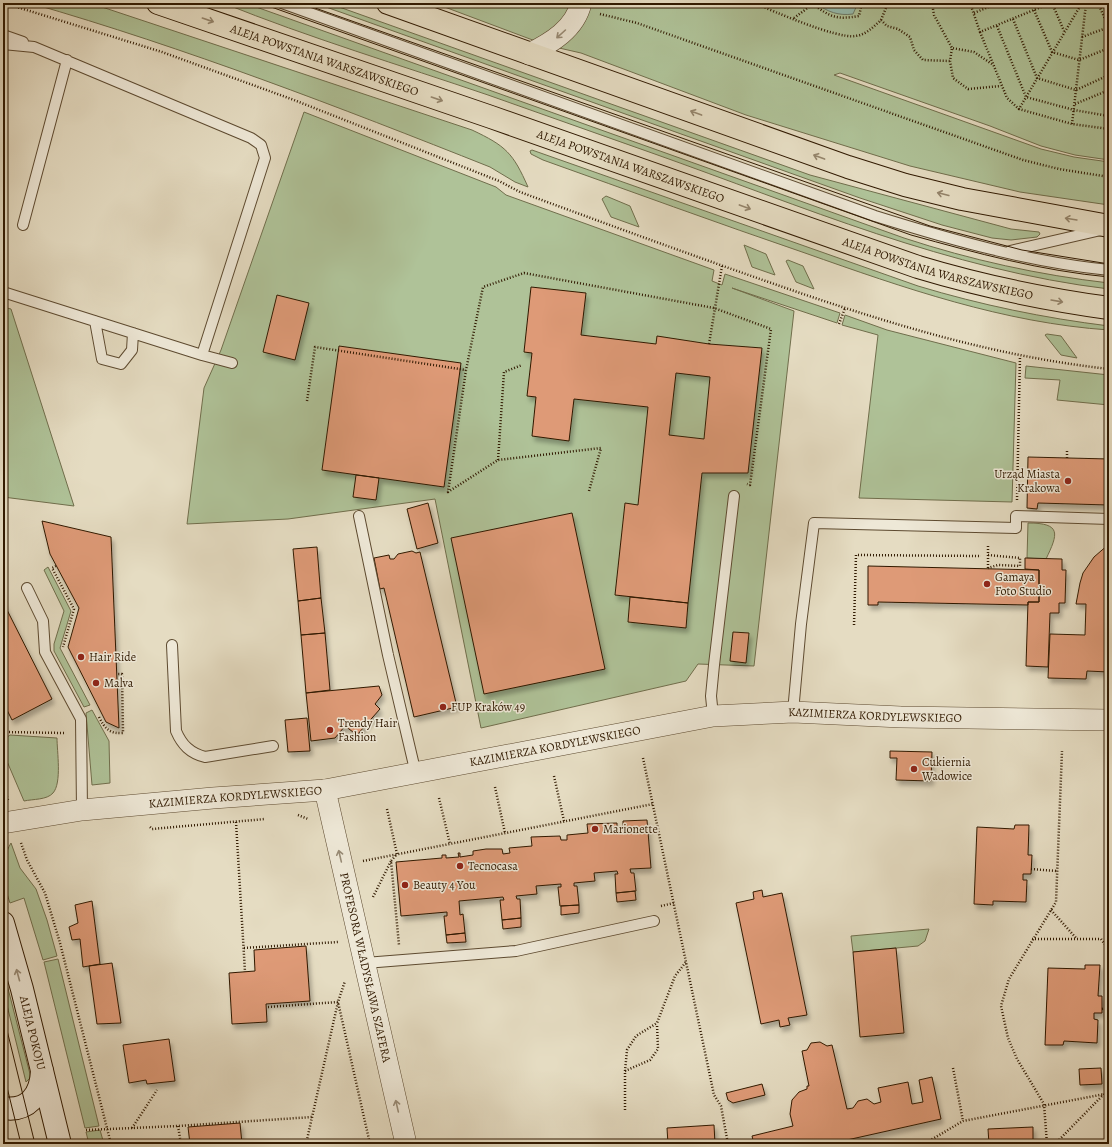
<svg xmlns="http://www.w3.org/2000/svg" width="1112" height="1147" viewBox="0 0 1112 1147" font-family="Alegreya,serif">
<defs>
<filter id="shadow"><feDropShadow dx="2.5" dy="4.5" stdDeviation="2" flood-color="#0004"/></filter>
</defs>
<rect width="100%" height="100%" fill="#e5dcc2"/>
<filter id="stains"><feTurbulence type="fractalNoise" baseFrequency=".005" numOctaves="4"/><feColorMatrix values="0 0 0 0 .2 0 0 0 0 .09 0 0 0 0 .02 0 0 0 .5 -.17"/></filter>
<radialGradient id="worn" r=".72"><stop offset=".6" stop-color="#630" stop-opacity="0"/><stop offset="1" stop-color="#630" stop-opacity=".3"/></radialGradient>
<path fill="#afc298" stroke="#706e4c" d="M30 3H90L472 130C506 146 513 153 528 187L515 182 490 167C339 107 186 48 30 3Z
M223 3H245L904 238C971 260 1039 275 1109 283V289C949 270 802 206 652 153 597 134 543 114 488 95 400 65 310 38 223 3Z
M315 3H328L810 175 1011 229 1039 232 1040 234 1037 237 1011 240 992 238 942 225 860 198Z
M434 3H1109V160L1075 155 1041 146 990 126 840 73 834 75 1041 149 1074 157 1109 162V205L1020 192 910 166 746 115 581 53 546 45Z
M304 112 496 187 506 195 714 270 712 281 722 285 725 274 840 313 837 323 732 288 794 311 754 666 698 664 686 681 481 728 435 499 288 519 187 524 204 388 221 350Z
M532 150 918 286C981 305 1044 318 1109 326V330C1004 323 904 288 805 253 717 223 630 191 543 160L531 154 530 151Z
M606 196 630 206 639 227 611 217 602 199Z
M744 245 766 254 775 275 752 267Z
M788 260 803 266 814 289 796 282 786 261Z
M3 307 11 309 74 506 3 497Z
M845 315 887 330 1016 363 1012 502 859 498 878 335 842 325Z
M1047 334 1061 336 1077 358 1061 355 1045 335Z
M1026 366 1109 375V405L1057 400 1060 380 1025 378Z
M1028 523C1062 523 1058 534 1046 559L1027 558Z
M48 567 71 611 60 648 90 705 84 707 54 651V644L64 611 44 570Z
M92 710 109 741 110 783 92 785 86 713Z
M10 735 57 738C57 751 62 783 53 793 47 800 33 799 24 801L3 752V740Z
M11 843 20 868 36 889 47 920 57 956 43 960 24 898 10 903C3 883 0 861 11 843Z
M929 929 925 941 918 946 853 952 851 936Z
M58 959 99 1126 85 1128 44 962Z
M3 969 30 1074V1078L26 1082 3 989Z
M100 1130 104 1144H89L86 1132Z"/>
<path fill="#96bcae" stroke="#6d7b68" d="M816 3H858L853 14C839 16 827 12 816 3Z"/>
<path fill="#de9a77" stroke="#301900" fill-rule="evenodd" filter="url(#shadow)" d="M531 287 586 293 581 335 656 344 657 336 709 344 762 348 748 473H702L688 603 615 595 625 503 638 505 648 407 574 399 569 441 532 436 536 397 527 396 532 353 524 352ZM676 373 710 377 704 439 669 435Z
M277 295 309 303 295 360 263 352Z
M339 346 461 363 444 487 322 470Z
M1028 457 1109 459V505L1038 503 1037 509 1027 508Z
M356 475 379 478 376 500 353 497Z
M428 503 438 543 417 549 407 509Z
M572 513 605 669 484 694 451 538Z
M42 521 111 537 119 728 106 722 68 647 79 608 50 554Z
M1109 544V672L1087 671 1086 679 1048 678 1050 634 1085 635 1086 604H1076L1080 583 1083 573 1094 557Z
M317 547 321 598 298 601 293 549Z
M412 551 416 553 420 552 457 707 414 717 384 588 380 589 374 558 389 555 390 559H394L398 554Z
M1025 558 1062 559V570H1066L1065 603H1059V613H1050L1048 667 1026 666 1028 602H1039V570L1025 569Z
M868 566 1039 570V602H1028V605L878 602V605H868Z
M630 597 688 603 686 628 628 622Z
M321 598 325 633 301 635 298 601Z
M3 602 52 699 12 720 3 702Z
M733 632 749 633 746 663 730 661Z
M325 633 330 690 306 693 301 635Z
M379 686 382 695 375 704 380 709 357 735 345 726 335 738 311 741 306 693Z
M307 718 310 751 288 752 285 720Z
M890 751 932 752 931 781 896 780 897 758H890Z
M647 820 651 868 630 869 631 873H634L636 891 616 893 615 874H618L617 871 594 873 595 881 574 883V886H577L579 905 560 906 558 887H561V884L536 886 537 894 516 896 517 899H520L521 918 502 920 500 900H504L503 897 459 901 460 915 463 914 465 933 446 935 444 916H447V912L401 916 396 862 442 858V855H446V858L459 857 458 853H460V857L473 855V851L486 849H502L503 854 510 853 509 848 532 846 531 837 560 836 561 840H567V835L588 833 587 824 617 823V827H623V821Z
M1015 825H1029L1028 855H1032L1031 874H1023V880H1027L1026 902 993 901V905L974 904 977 827 1014 829Z
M762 890 763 897 782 893 807 1015 788 1018 790 1025 780 1027 779 1020 761 1024 736 903 754 899 753 892Z
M635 891 636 900 617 902 616 893Z
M92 901 100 964 83 967 80 939 72 940 69 927 78 923 75 905Z
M579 905V913L561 915V906Z
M521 918V927L503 929 502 920Z
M465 933 466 942 447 943 446 935Z
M306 946 310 1001 266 1004 267 1022 232 1024 229 973 255 971 254 950Z
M896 948 904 1033 860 1037 853 952Z
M112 963 121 1023 97 1024 89 966Z
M1085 965H1100L1098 996H1102V1013H1094V1019L1098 1020 1097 1043 1064 1041 1063 1045H1045L1048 968 1085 969Z
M169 1039 175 1081 147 1084 146 1080 129 1083 123 1045Z
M820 1042 827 1046 832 1045 847 1109 853 1108 858 1101 867 1099 874 1104 881 1102 878 1088 908 1082 912 1104 923 1102 919 1080 932 1077 941 1119 829 1144H754L752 1136 793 1126 790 1114 792 1100 799 1092 807 1089V1086H809L802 1051 807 1050 811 1043Z
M1101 1068 1102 1084 1080 1085 1079 1069Z
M762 1084 765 1095 733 1103 728 1100 726 1093Z
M240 1123 242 1144H190L188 1127Z
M714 1125 715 1144H668L667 1128Z
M1033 1127V1144H989L988 1129Z
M567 1141V1144H525Z"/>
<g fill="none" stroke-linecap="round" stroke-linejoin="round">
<g stroke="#5d4a30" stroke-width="12">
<path id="service" d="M282 3 875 216C952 240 1029 262 1109 270
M3 35 23 42
M3 44 34 47 251 138 261 145 265 158 202 355 3 292
M23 225 67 60
M1010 251 1101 230
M95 321 102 359 121 364 132 350 133 333
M202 355 232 363
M359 516 388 655 416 774
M27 588 43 621 45 652 81 719 82 810
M172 645 176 731C182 745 190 753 205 757L273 746
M793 712 801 624 814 523 1016 528V516L1109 519
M713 716 711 696 714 665 734 496
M365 963 516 951 654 921"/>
</g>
<g stroke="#5d4a30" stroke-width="22">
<g id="minor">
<path d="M529 54C551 43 575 29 581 3"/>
<path id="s1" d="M325 790 406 1144"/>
<path id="s2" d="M3 823 82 810 213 798 325 790 713 716 793 712 901 717 1109 720"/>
</g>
</g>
<g stroke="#301900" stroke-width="24">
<g id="secondary">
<path id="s3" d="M3 923 22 989 60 1144"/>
<path d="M3 1108C28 1112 41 1095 42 1071"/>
</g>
</g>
<g stroke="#301900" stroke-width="24">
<g id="primary">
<path id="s4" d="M158 3 491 117 918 267C981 286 1044 299 1109 308"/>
<path d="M388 3 848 167 905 185 962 199 1109 226"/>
</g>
</g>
<path stroke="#301900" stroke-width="2.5" stroke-dasharray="1 2" stroke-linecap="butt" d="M4 3 162 52 294 100 499 181 520 192C615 227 710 262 806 295 907 329 1002 357 1109 369
M754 3C773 11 837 39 855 36 866 35 873 27 881 20L887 26 898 29 910 37 914 50 923 60 950 61
M932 3 934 15 952 48
M970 3 980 32 1051 3
M1052 3 1064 31
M1082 3 1019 109 1072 124 1109 129
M1084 3H1096
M1098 3 1109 28
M1034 10 1052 52 1079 60 1109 48
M974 13 998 3
M600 14 637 23 1023 160 1059 169 1109 177
M794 18 813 4C830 17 837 20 859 16L862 3
M1013 19 1037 78 1076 90 1109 75
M881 20 888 3
M997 26 1026 97 1074 110 1109 116
M980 32 1007 98 1019 109
M1082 37 1109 27
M992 64 974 52 952 48 950 61 953 78 968 89 1001 86
M1075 104 1109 90
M1072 124 1086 4
M839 324 845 308
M709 344 722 266
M307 401 315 347 466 370
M1067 458V449
M498 460 504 372 522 365
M589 491 601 448 498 460 448 492 466 370 483 287 524 273 714 308 771 329 750 485 747 484
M1017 500 1020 356
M988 555 1020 558V566L998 565 988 568
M56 566 52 568 74 609 63 647
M988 568V544
M854 625 856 555 981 556
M99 717C105 729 110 734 123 733L122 674H118
M3 732 64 733
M643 758 714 1095 721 1106 728 1144
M554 776 564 821
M3 785 8 800
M495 787 505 833
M439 798 450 844
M387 809 397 854 391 861 399 945
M298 815 308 819
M236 822 245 972
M150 827 152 829 265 819
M21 843 27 860 45 893 60 943 111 1144
M363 861 653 804
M1031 869 1057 871
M373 897 391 861
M661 906 674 903
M1051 910 1077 939
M1032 939H1101L1109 950
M244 948 338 942
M268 1007 338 1002 370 1144
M1102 1009 1109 1008
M953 1068 963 1121
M625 1071 650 1060 658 1049 657 1024
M625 1110V1071L627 1050 636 1036 657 1023 675 976 686 962
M178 1126 181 1144
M132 1128 157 1090
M86 1130 178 1126 312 1117
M306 1144 338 1002 345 981
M924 1144 963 1121 1105 1094 1109 1090
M1047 1144 1044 1104 1017 1059 1008 1038 1001 1006 1009 979 1056 902 1062 751
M1055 1144 1104 1094"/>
<use href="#service" stroke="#eee8d7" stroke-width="10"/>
<use href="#minor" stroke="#eee8d7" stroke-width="21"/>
<use href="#secondary" stroke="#eee8d7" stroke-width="22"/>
<use href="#primary" stroke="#e5dcc2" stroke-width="22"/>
<path stroke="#301900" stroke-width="1" d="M260 3 911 235C976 253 1042 271 1109 277
M301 3 930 226 1022 250 1109 264
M3 1014 35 1144
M3 1071 21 1144"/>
</g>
<defs><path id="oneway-shaft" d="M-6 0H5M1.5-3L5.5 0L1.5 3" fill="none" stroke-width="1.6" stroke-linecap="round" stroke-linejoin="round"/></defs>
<g stroke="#94846b">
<use href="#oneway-shaft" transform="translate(208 20) rotate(19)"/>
<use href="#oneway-shaft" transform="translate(437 99) rotate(19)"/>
<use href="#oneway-shaft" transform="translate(696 113) rotate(-160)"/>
<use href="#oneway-shaft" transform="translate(819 157) rotate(-160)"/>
<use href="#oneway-shaft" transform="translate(943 194) rotate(-166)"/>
<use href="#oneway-shaft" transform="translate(745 207) rotate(20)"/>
<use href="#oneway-shaft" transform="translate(1071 219) rotate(-171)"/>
<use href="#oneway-shaft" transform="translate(1057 301) rotate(10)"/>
</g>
<g stroke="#988b76">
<use href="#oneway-shaft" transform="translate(561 34) rotate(138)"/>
<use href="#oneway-shaft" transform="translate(340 856) rotate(-103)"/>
<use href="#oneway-shaft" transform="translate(18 975) rotate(-105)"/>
<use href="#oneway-shaft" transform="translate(397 1106) rotate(-103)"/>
</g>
<g fill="#8f2418" stroke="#eee8d7" stroke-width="1.5">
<circle cx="1068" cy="481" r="4"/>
<circle cx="987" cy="584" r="4"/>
<circle cx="81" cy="657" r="4"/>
<circle cx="96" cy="683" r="4"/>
<circle cx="443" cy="707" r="4"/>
<circle cx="330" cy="730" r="4"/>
<circle cx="914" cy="769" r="4"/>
<circle cx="595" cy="829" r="4"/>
<circle cx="460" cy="866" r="4"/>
<circle cx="405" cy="885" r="4"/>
</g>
<g text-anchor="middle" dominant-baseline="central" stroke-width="3" stroke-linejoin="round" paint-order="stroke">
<g font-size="12" fill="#301900" stroke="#eee8d7">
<text stroke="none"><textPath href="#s4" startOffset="176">ALEJA POWSTANIA WARSZAWSKIEGO</textPath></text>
<text stroke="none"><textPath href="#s4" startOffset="500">ALEJA POWSTANIA WARSZAWSKIEGO</textPath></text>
<text stroke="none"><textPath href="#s4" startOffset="824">ALEJA POWSTANIA WARSZAWSKIEGO</textPath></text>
<text stroke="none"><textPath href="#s2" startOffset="881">KAZIMIERZA KORDYLEWSKIEGO</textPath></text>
<text stroke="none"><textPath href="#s2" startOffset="558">KAZIMIERZA KORDYLEWSKIEGO</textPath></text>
<text stroke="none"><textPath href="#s2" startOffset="234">KAZIMIERZA KORDYLEWSKIEGO</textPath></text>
<text stroke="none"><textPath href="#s1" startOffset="182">PROFESORA WŁADYSŁAWA SZAFERA</textPath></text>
<text stroke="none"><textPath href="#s3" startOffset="114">ALEJA POKOJU</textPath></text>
</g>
<g font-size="12" fill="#301900" stroke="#eee8d7" text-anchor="start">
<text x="1060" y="474" text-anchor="end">Urząd Miasta<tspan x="1060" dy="14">Krakowa</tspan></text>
<text x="995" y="577">Gamaya<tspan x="995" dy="14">Foto Studio</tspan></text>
<text x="89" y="657">Hair Ride</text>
<text x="104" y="683">Malva</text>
<text x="451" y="707">FUP Kraków 49</text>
<text x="338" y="723">Trendy Hair<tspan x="338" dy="14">Fashion</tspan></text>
<text x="922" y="762">Cukiernia<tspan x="922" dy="14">Wadowice</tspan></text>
<text x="603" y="829">Marionette</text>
<text x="468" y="866">Tecnocasa</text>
<text x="413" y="885">Beauty 4 You</text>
</g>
</g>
<rect width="1112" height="1147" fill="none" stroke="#e5dcc2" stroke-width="16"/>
<rect x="4" y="4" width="1104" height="1139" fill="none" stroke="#301900" stroke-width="2"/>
<rect x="8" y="8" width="1096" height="1131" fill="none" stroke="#301900"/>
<rect width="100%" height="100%" filter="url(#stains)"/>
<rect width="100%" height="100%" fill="url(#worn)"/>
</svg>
